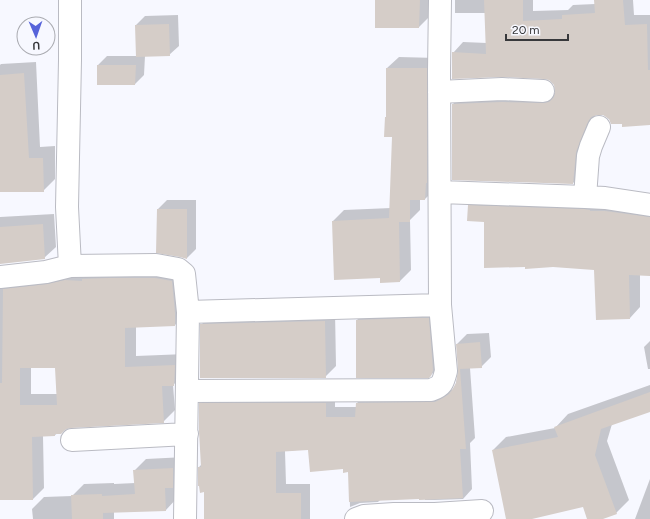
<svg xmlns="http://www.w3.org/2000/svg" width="650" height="519" viewBox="0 0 650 519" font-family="Figtree,sans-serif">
<rect width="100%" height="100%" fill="#f7f8ff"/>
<path fill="#0003" fill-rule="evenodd" d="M376 0H430L429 17 419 27H376Z
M455 0H533V11L568 10 573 5 595 4V0H633L634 15H650V124L623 123 609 119 604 114H596L586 141 583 173 573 183 453 104 463 94 513 92 556 93 555 84 550 79 453 53 463 42 487 43 486 13H455Z
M178 15 179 46 169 55 145 56 144 75 135 84H98V65L107 56H137L136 25 145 16Z
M399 57 437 58 436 188 425 199H420V210L410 220 411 270 400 281 381 277 333 221 344 210 391 208 393 136 387 116V68Z
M36 62 40 147 55 146V179L43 191H0V65L1 64Z
M480 195 650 206V275L640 274V307L630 318 595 269 485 221 469 206Z
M167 200H196V249L187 258 158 209Z
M54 214 56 247 44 258 0 263V217Z
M0 270H183L186 314 175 325 136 326V356L186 354 185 374 173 385 175 410 163 422 71 427 58 433 55 435 43 436 44 488 33 499H0ZM31 367H56L57 394H31Z
M438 310 440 366 431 375 357 320 366 311Z
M335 311 336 366 325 377 201 325 212 314Z
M489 333 491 357 481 367 470 368 475 438 470 443 472 489 463 499 435 500H425V499L420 498 380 500 378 502 360 503 350 507 349 471 309 449 285 451 286 484H310V519H205V491L199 467 202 464 200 404 210 394H335V407H356L357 403 366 394 446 392 454 389 456 383 459 370 457 344 467 334Z
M650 341V369H648L644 347Z
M650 385V410L612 424 607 441 629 500 616 513 600 519H588L584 506 527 519H507L493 450 506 437 555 428 568 414Z
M185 457 177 498 166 510 114 512V519H33L32 509 44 497 72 496 84 484 114 483V484L135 483 134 471 146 459Z
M650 479V519H635Z"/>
<path fill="#d5cdc8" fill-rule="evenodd" d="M375 0H420L419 28H375Z
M484 0H523V21L562 19V15L595 13 594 0H623L625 25 647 24 648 70H650V125L622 127V124H611L609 119 603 115H597L591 117 587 124 576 152 573 184 452 180V104L502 102 543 103 549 102 554 97 555 92 554 85 549 80 544 79 501 77 452 79V52L486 54Z
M169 24 170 56 136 57 135 25Z
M97 65H136L135 85H97Z
M386 68H427V183H426L425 200H410V222H399L400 282 380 283V278L334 280 332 221 389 218 392 137H384L385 117H386Z
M24 73 29 158H43L44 192H0V75Z
M468 205 584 209 590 210V211H605L650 217V276L629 275 630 319 596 320 594 270 553 267 525 269V267L484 268V222L467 221Z
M157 209H187V259L180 257 156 253Z
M43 224 45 259 0 264V227Z
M108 278H155L172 281 175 313V326L125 328V367L175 365 174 386H162L164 423 71 428 66 429 61 434H55V436L32 437 33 500H0V383H2L3 289 47 284 65 280 82 281V279ZM20 368H55L57 405H20Z
M411 318H429L433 370 431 376 429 378H356V320Z
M325 321 326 378H200V324Z
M480 342 482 368 460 369 466 449H460L463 498 419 500V499L349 502 348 472 343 473V469L310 472 308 450 276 452V493H301V519H204V492L200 493 199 486H198V467H201L199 431V403H326V417H355L356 403 431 402H435L443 398 449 394 452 390 456 383 458 370 456 344Z
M650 392V412L601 429 595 455 617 514 603 519H587L583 507 532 519H506L492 450 558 437 554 427Z
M173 468V488H165L166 511 103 513V519H72L71 495 102 494V496L135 494 133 470Z"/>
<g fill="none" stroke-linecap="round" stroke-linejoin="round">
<g stroke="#babbc3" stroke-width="24">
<path id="minor" d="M70 0V60L67 207 70 266 156 265 178 269 184 274 188 312 185 519
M439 92 502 89 543 91
M440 192 585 197 605 198 650 205
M585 197 588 156 591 146 599 127
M0 277 46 272 70 266
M188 312 440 305
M187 391 431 390C442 386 443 383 446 371L440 305 439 71 440 0
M72 440 187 434
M356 519 364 516 394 514H435L482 511"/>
</g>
<use href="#minor" stroke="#fff" stroke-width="22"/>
</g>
<g transform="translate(36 36) rotate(178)"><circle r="19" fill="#f7f8ff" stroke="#aaabb1"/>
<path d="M0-3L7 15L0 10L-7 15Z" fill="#5663da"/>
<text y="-6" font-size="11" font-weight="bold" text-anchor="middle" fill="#37383b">U</text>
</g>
<path d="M506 34v6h62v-6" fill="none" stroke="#37383b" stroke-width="2"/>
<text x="512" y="34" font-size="12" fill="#37383b" stroke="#f7f8ff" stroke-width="3" paint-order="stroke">20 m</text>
</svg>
